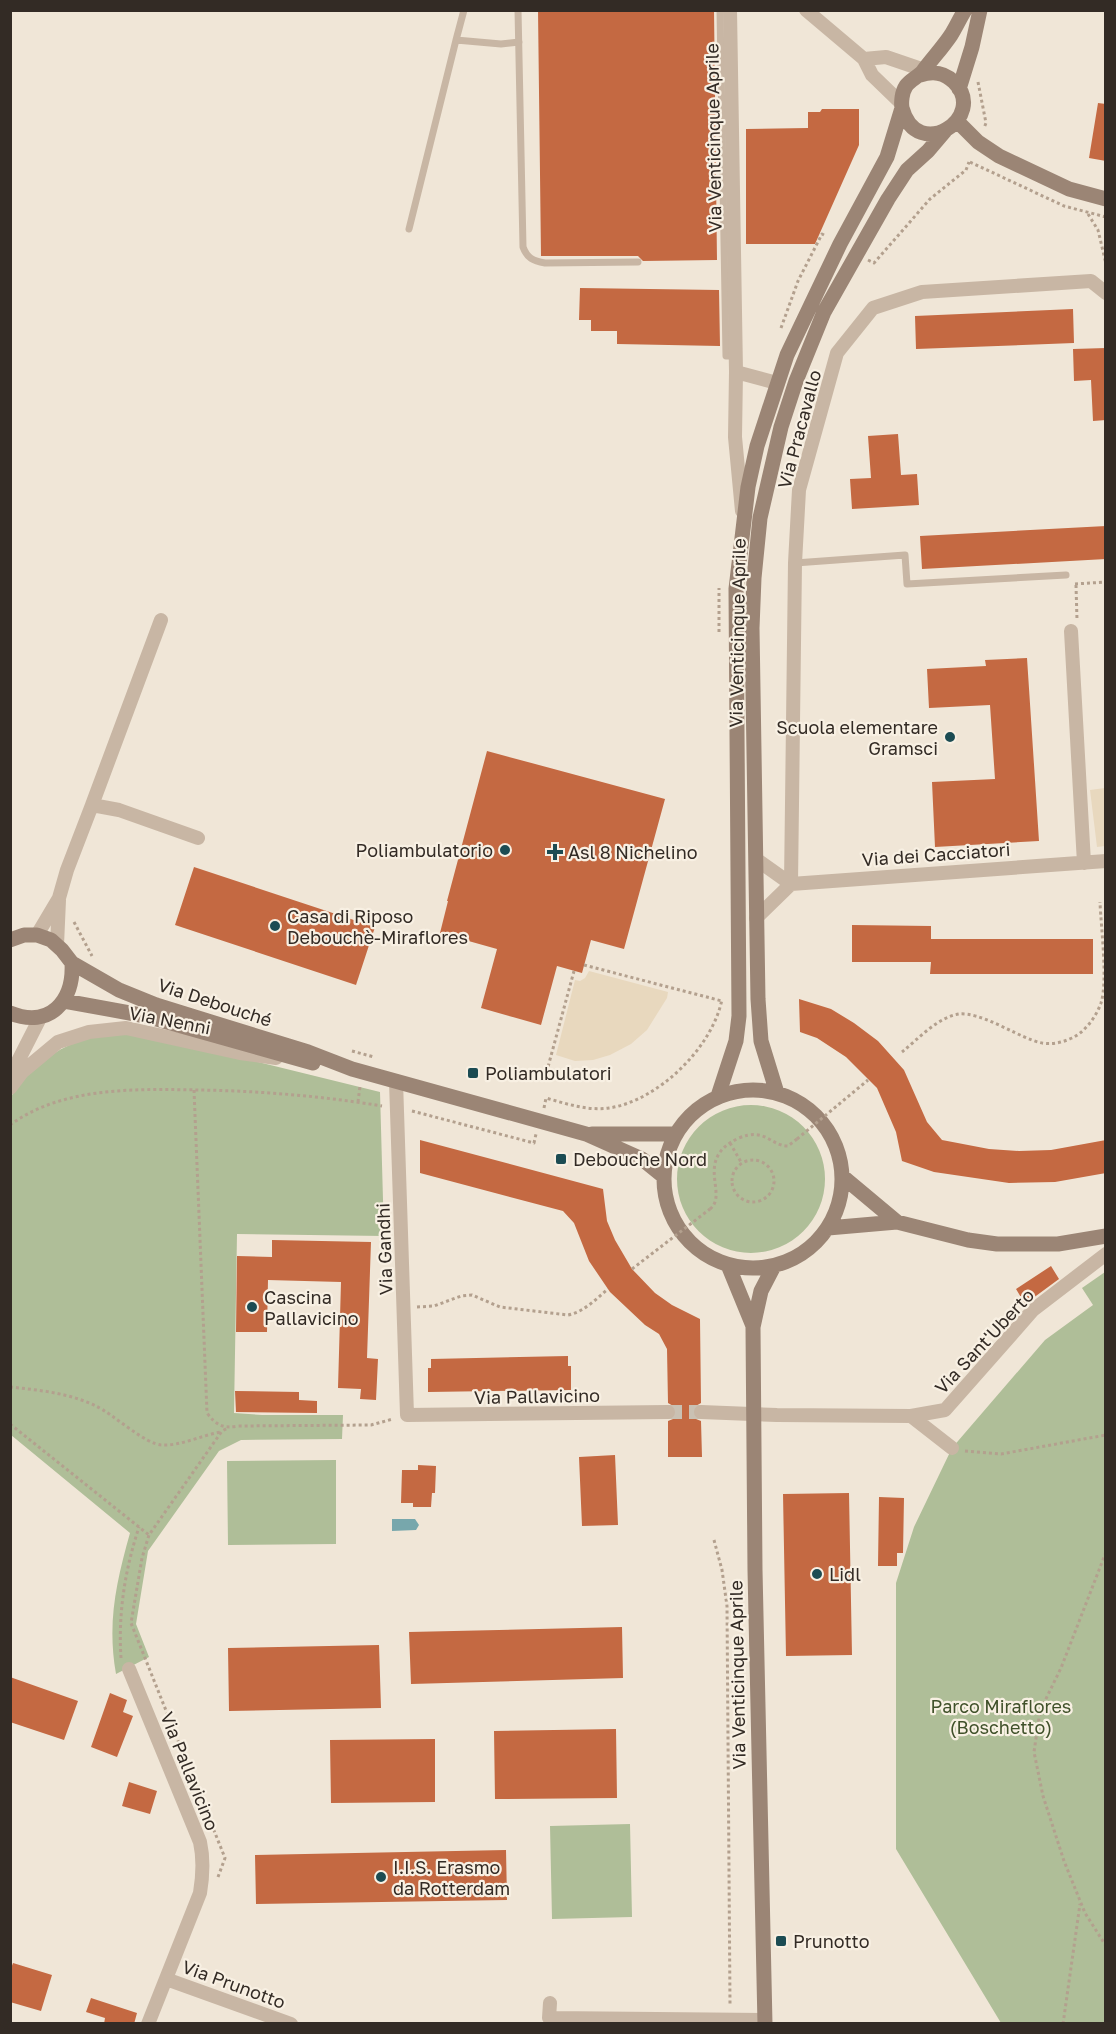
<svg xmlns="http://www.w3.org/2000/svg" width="1116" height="2034" viewBox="0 0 1116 2034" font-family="'Golos Text',sans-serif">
<rect width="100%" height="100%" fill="#f0e6d7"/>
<path fill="#afbe98" d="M122 1033 160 1038 380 1092 384 1236 237 1234 234 1413 262 1415H343L342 1439 241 1440 219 1451 148 1551 136 1624 149 1657 116 1674C107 1623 116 1583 130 1533L11 1435V1097C25 1070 60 1045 89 1038 100 1036 111 1035 122 1033Z
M677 1179a74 74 0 1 1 148 0a74 74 0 1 1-148 0Z
M1105 1272V2023H1001L896 1849V1583L914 1527 952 1448 1045 1340 1093 1305 1082 1288Z
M336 1460V1544L228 1545 227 1461Z
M630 1824 632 1917 552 1919 550 1826Z"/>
<path fill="#e8d8be" d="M1105 788V846L1097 847 1090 790Z
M589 971 668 992 667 998 647 1030 631 1044 610 1055 593 1060 575 1061 556 1055 575 980 580 981 585 978Z"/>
<path fill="#77a7ac" d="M392 1519H415L419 1525 416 1530 392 1531Z"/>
<path fill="#c46942" d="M538 10H714L717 260 643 261 638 256H541Z
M1098 103 1106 104V161L1089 158Z
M822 109H859V145L815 244H746V129L808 128V112H820Z
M580 288 719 290 720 346 617 344V331H591V320H579Z
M1073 309 1074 343 916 349 915 316Z
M1106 348V420L1093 421 1091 380 1074 381 1073 349Z
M898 434 901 475 917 474 919 505 852 509 850 479 871 478 868 436Z
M1106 526V559L922 569 920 536Z
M1027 658 1039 841 935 847 932 782 995 779 990 705 929 708 927 669 986 666 985 660Z
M487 751 665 799 624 949 591 940 582 973 557 966 541 1025 481 1008 497 949 440 933 448 901H447Z
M194 867 375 927 356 985 175 925Z
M852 925 931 926V939H1093V974H930L931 962H852Z
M799 999 831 1009 854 1023 878 1041 904 1070 927 1122 942 1140 989 1149 1019 1151 1051 1150 1106 1140V1173L1055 1182 1009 1183 934 1172 902 1161 896 1132 877 1088 846 1057 817 1038 800 1032Z
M420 1140 603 1189 607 1221 615 1240 632 1269 655 1293 672 1305 700 1319 701 1403 694 1407 692 1412 696 1419 701 1421 702 1457H668V1421L673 1419 677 1412 675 1407 668 1403 667 1349 659 1334 645 1325 610 1292 589 1261 574 1223 563 1211 420 1173Z
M272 1240 371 1242 367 1358 378 1359 376 1400 360 1399 361 1389 338 1388 341 1282 268 1280 267 1332H236L237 1256 272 1257Z
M1051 1266 1059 1279 1025 1304 1016 1289Z
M568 1356V1366H571V1390L428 1392V1368H431V1359Z
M235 1391 299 1392V1400L317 1401V1413L236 1412Z
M615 1455 618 1525 582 1526 579 1457Z
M418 1465 436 1466 435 1493H432L431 1507H413V1503H401L402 1470H418Z
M849 1493 852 1655 786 1656 783 1494Z
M879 1497 904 1498 903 1553H897V1566H878Z
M622 1627 623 1678 411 1684 409 1632Z
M379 1645 381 1708 229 1711 228 1648Z
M10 1677 78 1701 64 1740 10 1722Z
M110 1693 127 1700 123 1712 133 1716 117 1757 91 1747Z
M616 1729 617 1798 495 1799 494 1731Z
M435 1739V1802L331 1803 330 1740Z
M129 1782 157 1791 150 1814 122 1806Z
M506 1850 507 1900 256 1904 255 1855Z
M13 1963 52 1975 41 2011 10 2002V1971Z
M91 1998 137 2013 134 2024H104L105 2018 86 2012Z"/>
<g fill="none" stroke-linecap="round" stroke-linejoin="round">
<path stroke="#cac1b3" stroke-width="14" stroke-dasharray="14 7" stroke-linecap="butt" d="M668 1412H701"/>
<path stroke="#b3a08e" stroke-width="3" stroke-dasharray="3 3" stroke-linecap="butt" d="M978 82 986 123 984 128
M970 162 1064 206 1106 217
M1088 214 1098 230 1106 264
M868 260 874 263 930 199 966 170 969 162
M781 328 798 281 822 234 826 236
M1075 584 1106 582
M1076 585 1077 620
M719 632V588
M74 922 92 956
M584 965 722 1001
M352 1051 374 1057
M902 1052C918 1039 938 1017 959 1014 980 1012 1012 1033 1032 1040 1046 1046 1059 1044 1072 1038 1085 1032 1096 1017 1101 1003 1108 981 1101 928 1100 902
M545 1078 574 971
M194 1090 207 1413C216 1425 223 1429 238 1426L371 1425 393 1419
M358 1102 360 1086
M544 1108 546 1098C567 1104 588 1111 609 1108 658 1101 713 1047 722 999
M412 1111 534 1143 536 1134
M10 1125C63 1086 138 1089 200 1090 261 1091 321 1096 382 1106
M730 1143 741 1162
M732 1181a21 21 0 1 1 42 0a21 21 0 1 1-42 0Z
M710 1209C729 1194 693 1159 739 1138 765 1127 771 1146 788 1146L797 1139
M417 1307 434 1306 461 1296 472 1295 500 1307 568 1315C584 1312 596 1299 608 1289
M10 1387C39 1390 69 1393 96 1406 113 1414 146 1445 162 1445 181 1446 202 1435 221 1432
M10 1424 149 1535
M965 1451 1001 1454 1106 1435
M714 1540 722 1570 727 1606 730 2004
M1106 1552 1061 1668 1040 1711 1034 1752 1043 1796 1064 1861 1085 1913 1106 1946
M121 1658C118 1613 125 1570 139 1527
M218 1877 225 1858 131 1623 142 1558 149 1535 208 1451 222 1431 228 1428
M1063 2024 1080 1904"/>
<path stroke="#c8b6a4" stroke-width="7" d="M518 10 523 247C527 258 533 261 545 263L638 262
M720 10 726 356H735
M456 40 464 10
M409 229 456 40 501 44 519 42
M795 563 905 555 907 584 1066 575"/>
<path stroke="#c8b6a4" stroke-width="14" d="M730 10 736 372 735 437 742 511
M806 10 864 59 872 75 901 103
M864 59 886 57 930 72
M736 372 777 383
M1071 631 1084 863
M92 805 161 620
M756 859 791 884
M791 884 795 563 799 490 837 353 873 308 922 292 1091 281 1106 293
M791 884 1106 861
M756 918 791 884
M37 935 59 898 67 870 92 805 119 810 198 838
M57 945 59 900
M10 1077 40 1018
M396 1081 407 1415 668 1412
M10 1088 22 1072 58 1042 89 1032 126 1028 240 1053 276 1058
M701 1412 777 1415 911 1416 945 1410 1033 1310 1106 1254
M911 1416 952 1448
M129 1669 200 1842C204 1860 203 1875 200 1893L148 2024
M166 1979 291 2024
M550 2003 549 2018 765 2020"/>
<path stroke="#9b8575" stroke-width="15" d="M920 75C933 71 944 72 954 82 989 117 917 164 902 108 901 102 902 92 906 86 910 80 918 77 923 71 932 59 943 47 951 35 956 27 960 18 965 10
M959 89 972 47 980 10
M957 121 978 142 999 156 1069 189 1106 199
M10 940 24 935H37L51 940 62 950 72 963 119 990 156 1005 308 1052 352 1069 586 1134 642 1159 663 1176
M64 1001 146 1016 313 1063
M10 1013C50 1029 74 1001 72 963
M664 1179a89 89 0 1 1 178 0a89 89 0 1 1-178 0Z
M777 1093 761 1041 758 999 752 628 754 578 760 518 781 427 796 381 824 312 888 199 907 170 928 151 945 131
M718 1096 736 1041 739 1016 736 589 748 487 757 446 787 355 840 244 887 157 902 108
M592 1134H674
M842 1176 897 1222
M828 1228 897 1222 968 1240 997 1244H1058L1106 1236
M728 1265 753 1326
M765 2024 755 1570 753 1327 761 1291 774 1266"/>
<path stroke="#b3a08e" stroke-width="3" stroke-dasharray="3 3" stroke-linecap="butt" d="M797 1139 868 1080
M632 1269 710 1209"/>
</g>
<g fill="#1c4c53" stroke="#f8f0e3" stroke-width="2">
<circle cx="950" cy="737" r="6"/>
<circle cx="505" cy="850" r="6"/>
<path d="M552 843h6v6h6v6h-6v6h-6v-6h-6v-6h6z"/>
<circle cx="275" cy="926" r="6"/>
<rect x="467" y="1067" width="12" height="12" rx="3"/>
<rect x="555" y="1153" width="12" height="12" rx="3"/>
<circle cx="252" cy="1307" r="6"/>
<circle cx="817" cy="1574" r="6"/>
<circle cx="381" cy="1877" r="6"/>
<rect x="775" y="1935" width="12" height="12" rx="3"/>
</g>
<g text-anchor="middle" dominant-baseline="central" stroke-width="4.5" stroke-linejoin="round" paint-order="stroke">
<g font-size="18" fill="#332b25" stroke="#f8f0e3">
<text transform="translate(713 138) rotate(-91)">Via Venticinque Aprile</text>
<text transform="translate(799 429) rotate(-75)">Via Pracavallo</text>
<text transform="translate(737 633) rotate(-89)">Via Venticinque Aprile</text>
<text transform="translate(936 854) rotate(-4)">Via dei Cacciatori</text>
<text transform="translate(215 1002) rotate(18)">Via Debouché</text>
<text transform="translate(170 1020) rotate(11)">Via Nenni</text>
<text transform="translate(384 1249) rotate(-92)">Via Gandhi</text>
<text transform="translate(984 1341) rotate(-47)">Via Sant'Uberto</text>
<text transform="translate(537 1396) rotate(-1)">Via Pallavicino</text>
<text transform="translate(737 1675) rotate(-91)">Via Venticinque Aprile</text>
<text transform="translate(190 1771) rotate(68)">Via Pallavicino</text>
<text transform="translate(234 1984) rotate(20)">Via Prunotto</text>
</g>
<g font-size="18" fill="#332b25" stroke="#f8f0e3" text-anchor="start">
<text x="938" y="727" text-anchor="end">Scuola elementare<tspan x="938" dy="21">Gramsci</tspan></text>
<text x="493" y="850" text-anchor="end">Poliambulatorio</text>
<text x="568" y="852">Asl 8 Nichelino</text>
<text x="287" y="916">Casa di Riposo<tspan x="287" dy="21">Debouchè-Miraflores</tspan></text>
<text x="485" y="1073">Poliambulatori</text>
<text x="573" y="1159">Debouche Nord</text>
<text x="264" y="1297">Cascina<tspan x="264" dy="21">Pallavicino</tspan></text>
<text x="829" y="1574">Lidl</text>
<text x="393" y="1867">I.I.S. Erasmo<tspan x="393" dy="21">da Rotterdam</tspan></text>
<text x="793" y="1941">Prunotto</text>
</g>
<g font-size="18" fill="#40512a" stroke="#f8f0e3">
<text x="1001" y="1706">Parco Miraflores<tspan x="1001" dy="21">(Boschetto)</tspan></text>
</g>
</g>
<rect width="1116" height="2034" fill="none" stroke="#332b25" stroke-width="24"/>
</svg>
